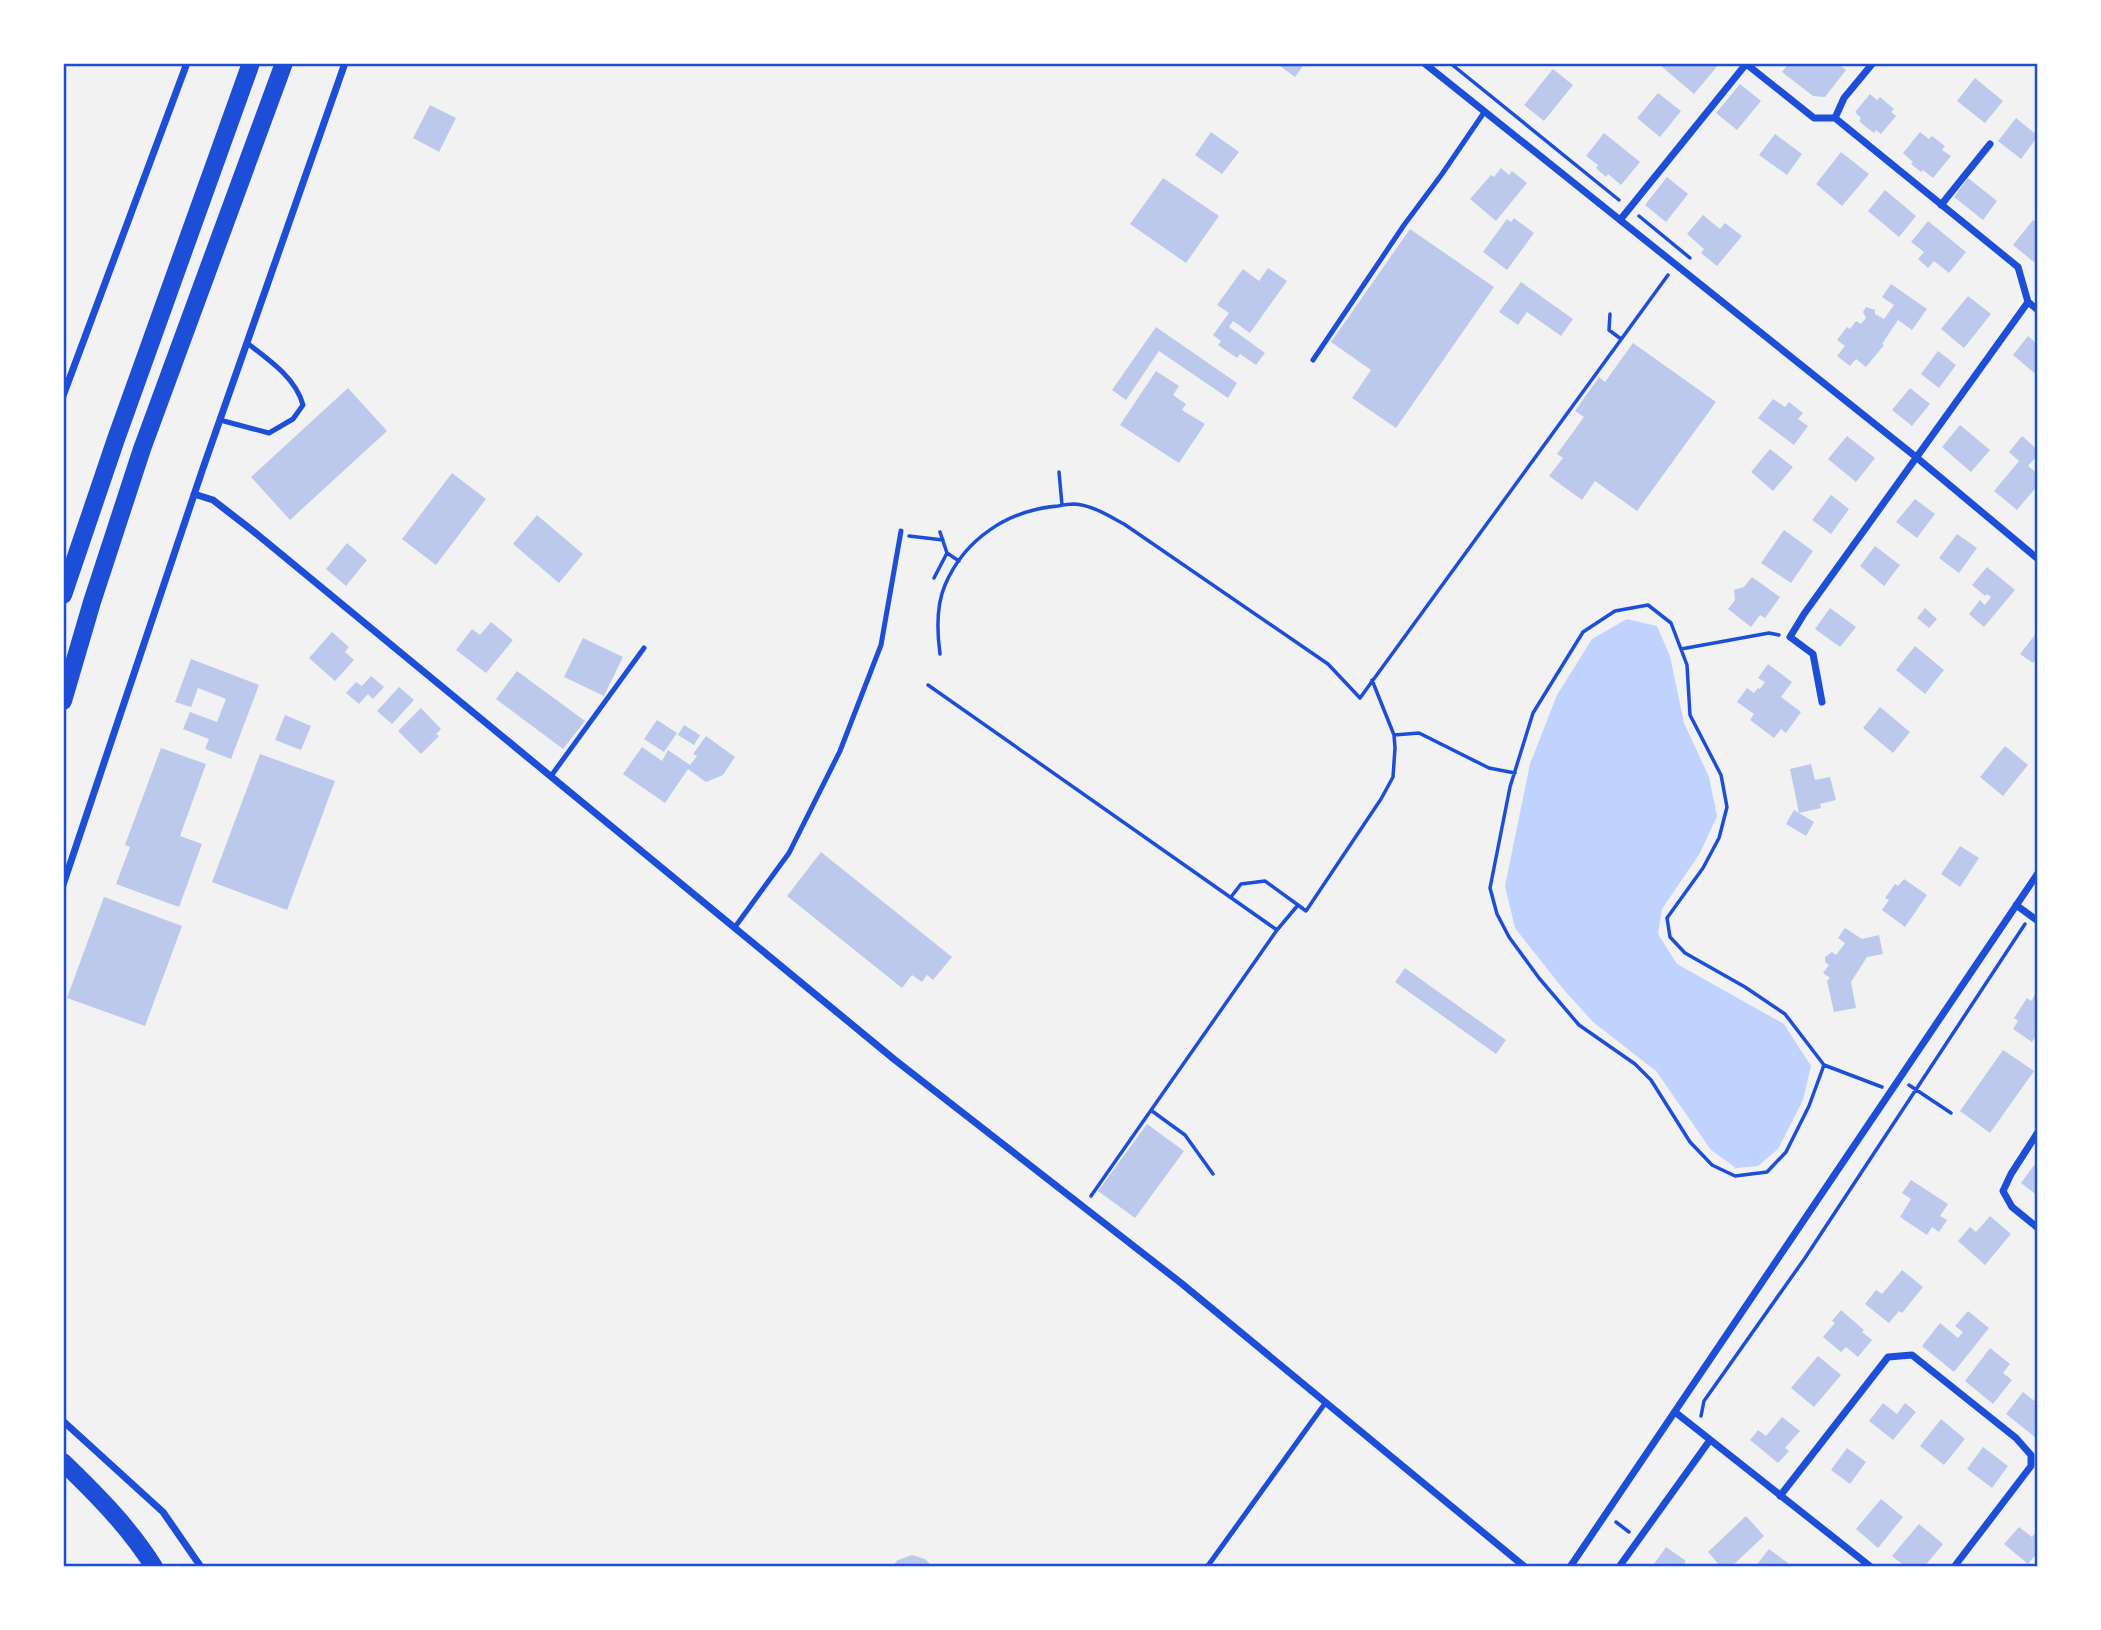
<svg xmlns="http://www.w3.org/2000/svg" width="2101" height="1630" viewBox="0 0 2101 1630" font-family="Arial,sans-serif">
<rect width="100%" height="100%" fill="#f2f2f2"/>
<path fill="#bfd3fe" d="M1627 619 1657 626 1670 656 1684 723 1709 777 1717 816 1700 853 1662 909 1658 934 1677 964 1784 1024 1811 1066 1803 1100 1778 1149 1758 1166 1736 1168 1711 1150 1656 1071 1593 1022 1564 990 1515 928 1505 886 1530 764 1557 695 1592 639Z"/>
<path fill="#bdc9ec" d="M1276 63H1305L1295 77Z
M1664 63H1720L1694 94 1661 66Z
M1789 63H1837L1846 70 1825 97 1813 96 1782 72Z
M1553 69 1573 85 1544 121 1524 105Z
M1975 78 2003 101 1985 123 1957 101Z
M1740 84 1761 101 1737 130 1716 113Z
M1658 93 1681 111 1660 137 1637 118Z
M1870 94 1877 100 1880 97 1894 109 1891 112 1896 116 1881 134 1876 130 1874 133 1866 127 1859 121 1861 118 1855 112Z
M430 105 456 118 439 152 413 138Z
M2016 118 2038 136 2021 159 1998 141Z
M1211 132 1239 152 1222 174 1195 155Z
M1920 132 1929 139 1932 136 1945 146 1942 150 1951 156 1933 178 1923 170 1921 172 1911 164 1913 162 1903 153Z
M1604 133 1640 162 1621 185 1608 174 1606 177 1596 168 1598 165 1586 156Z
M1775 134 1802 154 1787 175 1759 155Z
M1841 152 1869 174 1842 206 1816 184Z
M1501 168 1509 175 1512 171 1527 183 1496 221 1470 199 1491 175 1494 177Z
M1667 177 1688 194 1666 222 1645 205Z
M1163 178 1219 216 1186 263 1130 224Z
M1968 178 1997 201 1983 220 1954 197Z
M1885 190 1916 216 1899 237 1868 211Z
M1703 215 1720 229 1725 223 1742 236 1717 266 1701 253 1704 249 1687 234Z
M1514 218 1534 233 1507 270 1483 252 1507 219 1511 222Z
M2033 220 2038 223V259L2035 263 2013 245Z
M1928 221 1966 252 1949 273 1934 261 1928 268 1918 259 1924 252 1911 242Z
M1410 229 1494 287 1396 428 1352 398 1371 370 1331 342Z
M1268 268 1287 281 1250 333 1233 321 1229 327 1265 353 1256 365 1240 354 1237 358 1218 345 1221 341 1213 335 1229 313 1217 305 1243 269 1259 281Z
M1521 282 1573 319 1561 336 1527 312 1518 325 1499 312Z
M1891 284 1927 309 1912 330 1898 320 1882 344 1884 345 1866 367 1856 359 1850 366 1837 356 1845 346 1837 340 1847 327 1850 329 1856 321 1861 324 1866 318 1863 312 1866 307 1875 310V314L1884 319 1894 305 1882 297Z
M1968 296 1991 314 1964 348 1941 329Z
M1156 327 1237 383 1228 398 1159 351 1126 400 1112 390Z
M2028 336 2036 343 2038 341V376L2013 355Z
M1633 343 1716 402 1637 511 1595 481 1582 500 1549 476 1563 458 1557 454 1584 417 1575 411 1599 377 1605 382Z
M1938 351 1956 365 1939 388 1921 374Z
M1156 371 1179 386 1173 395 1186 404 1182 410 1205 424 1179 463 1120 425Z
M348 388 387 431 290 520 251 477Z
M1910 388 1930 404 1912 426 1892 410Z
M1773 399 1785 407 1789 402 1803 413 1798 419 1808 426 1794 445 1758 418Z
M1960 425 1990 450 1971 472 1942 447Z
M1847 436 1875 458 1856 482 1828 459Z
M2022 436 2038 450V455L2028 466 2038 474V485L2017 510 1994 491 2019 461 2009 452Z
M1770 449 1793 467 1773 491 1751 472Z
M452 473 486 499 436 565 402 539Z
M1831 495 1849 509 1831 534 1812 520Z
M1915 499 1935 514 1917 538 1896 522Z
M537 515 583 554 559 583 513 544Z
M1784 530 1813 551 1791 583 1761 563Z
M1957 534 1977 548 1959 573 1939 558Z
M347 543 367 560 346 586 326 569Z
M1875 546 1900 565 1884 586 1860 566Z
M1987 567 2015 590 1984 627 1969 614 1980 600 1985 605 1991 597 1987 594 1985 596 1972 585Z
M1752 577 1780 597 1765 618 1760 615 1751 627 1728 609 1735 600 1734 590 1744 587Z
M1830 608 1856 627 1840 647 1815 629Z
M1925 608 1937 619 1929 628 1917 618Z
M491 622 513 640 486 673 456 650 472 629 480 635Z
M2038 631V656L2033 663 2020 654Z
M332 632 349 647 345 652 354 660 335 681 309 658Z
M583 638 623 657 604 696 564 677Z
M1915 646 1944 670 1925 694 1896 670Z
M191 659 259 685 231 759 205 749 209 739 183 729 190 712 217 722 226 699 198 688 191 707 175 702Z
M1768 664 1792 682 1781 697 1801 712 1786 733 1781 729 1774 738 1750 720 1754 714 1737 702 1747 688 1754 693 1758 688 1760 689 1765 682 1758 678Z
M517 671 585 721 563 749 496 699Z
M371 676 384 687 373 699 368 694 359 704 346 693 356 682 362 686Z
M399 687 414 700 392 724 377 711Z
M1880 707 1910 732 1893 753 1863 728Z
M421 708 441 729 436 734 439 736 421 754 398 731Z
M285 715 311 726 301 750 275 740Z
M657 720 677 733 664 752 644 739Z
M684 725 700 735 694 745 678 735Z
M706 736 735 757 723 775 706 782 688 769 665 803 623 774 642 747 662 761 668 750 690 765 697 756 693 754Z
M2005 746 2028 765 2003 796 1980 777Z
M161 748 206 764 180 836 202 844 179 907 116 884 130 847 125 845Z
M260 754 335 781 287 910 212 882Z
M1811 764 1815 780 1830 777 1836 800 1820 804 1821 808 1799 813 1790 769Z
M1794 810 1814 822 1806 836 1786 824Z
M1960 846 1979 858 1960 887 1941 874Z
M821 852 952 957 933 980 927 975 922 982 912 975 902 988 787 896Z
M1904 879 1927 895 1905 927 1882 910 1889 900 1885 898 1895 884 1898 886Z
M104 897 182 926 145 1026 67 998Z
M1845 928 1862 939 1879 935 1883 954 1867 957 1851 982 1856 1008 1834 1012 1827 981 1830 978 1823 973 1829 965 1825 962V957L1832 952 1836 955 1845 943 1838 938Z
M1405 968 1506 1040 1496 1054 1395 982Z
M2038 990V1032L2032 1042 2013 1029 2018 1021 2014 1018 2027 998 2031 1001Z
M2003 1050 2034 1071 1990 1133 1960 1111Z
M1147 1124 1184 1151 1135 1218 1098 1191Z
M2035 1164 2038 1166V1196L2021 1183Z
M1911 1180 1948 1204 1940 1216 1947 1220 1939 1232 1932 1227 1927 1235 1900 1217 1911 1199 1902 1193Z
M1990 1216 2011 1234 1985 1265 1958 1241 1970 1227 1976 1232Z
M1902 1270 1923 1287 1902 1313 1899 1311 1889 1323 1865 1304 1876 1290 1882 1294Z
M1841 1310 1864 1330 1862 1332 1872 1340 1858 1357 1846 1347 1841 1352 1823 1337 1835 1323 1832 1321Z
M1968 1311 1989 1328 1954 1372 1922 1346 1940 1323 1958 1338 1963 1332 1955 1326Z
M1990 1348 2010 1364 2003 1373 2012 1380 1993 1404 1965 1381Z
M1818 1356 1841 1375 1814 1407 1791 1388Z
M2023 1392 2036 1402 2034 1404 2038 1408V1433L2035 1437 2006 1414Z
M1883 1403 1897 1414 1905 1403 1916 1412 1893 1440 1869 1421Z
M1782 1417 1800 1431 1785 1448 1789 1451 1778 1463 1750 1440 1758 1430 1766 1436Z
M1941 1419 1965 1439 1944 1465 1920 1446Z
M1983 1447 2008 1466 1992 1488 1967 1469Z
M1847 1448 1866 1462 1850 1484 1831 1470Z
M1881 1499 1903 1517 1878 1548 1856 1529Z
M1746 1516 1764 1536 1731 1567H1721L1708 1552Z
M1919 1524 1943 1544 1924 1567H1906L1892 1556Z
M2019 1527 2032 1537 2038 1529V1552L2028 1564 2004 1544Z
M1666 1547 1686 1561 1682 1567H1652Z
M1769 1549 1788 1563 1785 1567H1755Z
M912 1555 925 1559 933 1567H891L898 1560Z"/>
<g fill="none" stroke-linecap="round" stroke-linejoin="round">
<path stroke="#1d4ed8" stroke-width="3.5" d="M1450 63 1619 200
M1639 216 1690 258
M1610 314 1609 330 1621 339
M1059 472 1062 505
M909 536 943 540
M947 553 959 561
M934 578 947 553 940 532
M1681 649 1769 633 1779 635
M940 654C937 632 936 606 945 585 965 538 1009 510 1058 506 1063 505 1069 504 1074 504 1092 505 1109 516 1124 524L1328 664 1360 698 1668 275
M928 685 1277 930
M1394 735 1419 733 1489 768 1515 773
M1231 897 1241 884 1265 881 1298 905
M1824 1065 1785 1014 1745 987 1685 953 1670 937 1667 918 1703 868 1719 838 1727 807 1721 775 1690 715 1687 665 1671 623 1648 605 1615 611 1583 632 1533 713 1510 787 1490 888 1497 914 1509 937 1539 978 1579 1025 1635 1064 1651 1080 1690 1142 1712 1165 1735 1176 1767 1172 1786 1152 1809 1106 1824 1065 1882 1087
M1909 1085 1951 1113
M1152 1111 1185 1135 1213 1174
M1091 1196 1277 930 1298 905 1306 911 1381 799 1393 777 1395 748 1394 735 1372 680
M1701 1416 1704 1401 1805 1258 2025 924
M1616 1522 1629 1532"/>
<path stroke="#1d4ed8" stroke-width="5" d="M1313 360 1404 225 1442 174 1485 111
M220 420 269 433 293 419 303 405C296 378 268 359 247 343
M551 776 644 648
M735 927 789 853 840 751 881 645 901 531
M1207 1567 1326 1402"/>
<path stroke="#1d4ed8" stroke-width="7" d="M1424 63 1916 457 2038 559
M1745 63 1814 118H1835L2018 267 2028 302 2038 310
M1835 118 1844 98 1873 63
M1941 205 1990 144
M1620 220 1746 64
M63 396 187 63
M194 494 213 500 253 531 895 1060 1181 1283 1525 1567
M1822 702 1813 654 1790 637 1804 614 2028 302
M63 885 202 471 345 63
M2016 905 2038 921
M2038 1132 2011 1174 2003 1191 2012 1207 2038 1228
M1675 1412 1871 1567
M63 1421 163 1512 201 1567
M1780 1496 1888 1357 1912 1355 2016 1438 2031 1455V1466L1954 1567
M1570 1567 2038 873
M1619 1567 1710 1440"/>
<path stroke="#1d4ed8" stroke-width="18" d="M63 595 116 439 251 63
M63 701 92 602 142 449 284 63
M63 1462C97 1495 129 1527 154 1567"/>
</g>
<rect width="2101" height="1630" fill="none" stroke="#ffffff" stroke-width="130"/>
<rect x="65" y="65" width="1971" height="1500" fill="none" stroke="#1d4ed8" stroke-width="2.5"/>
</svg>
